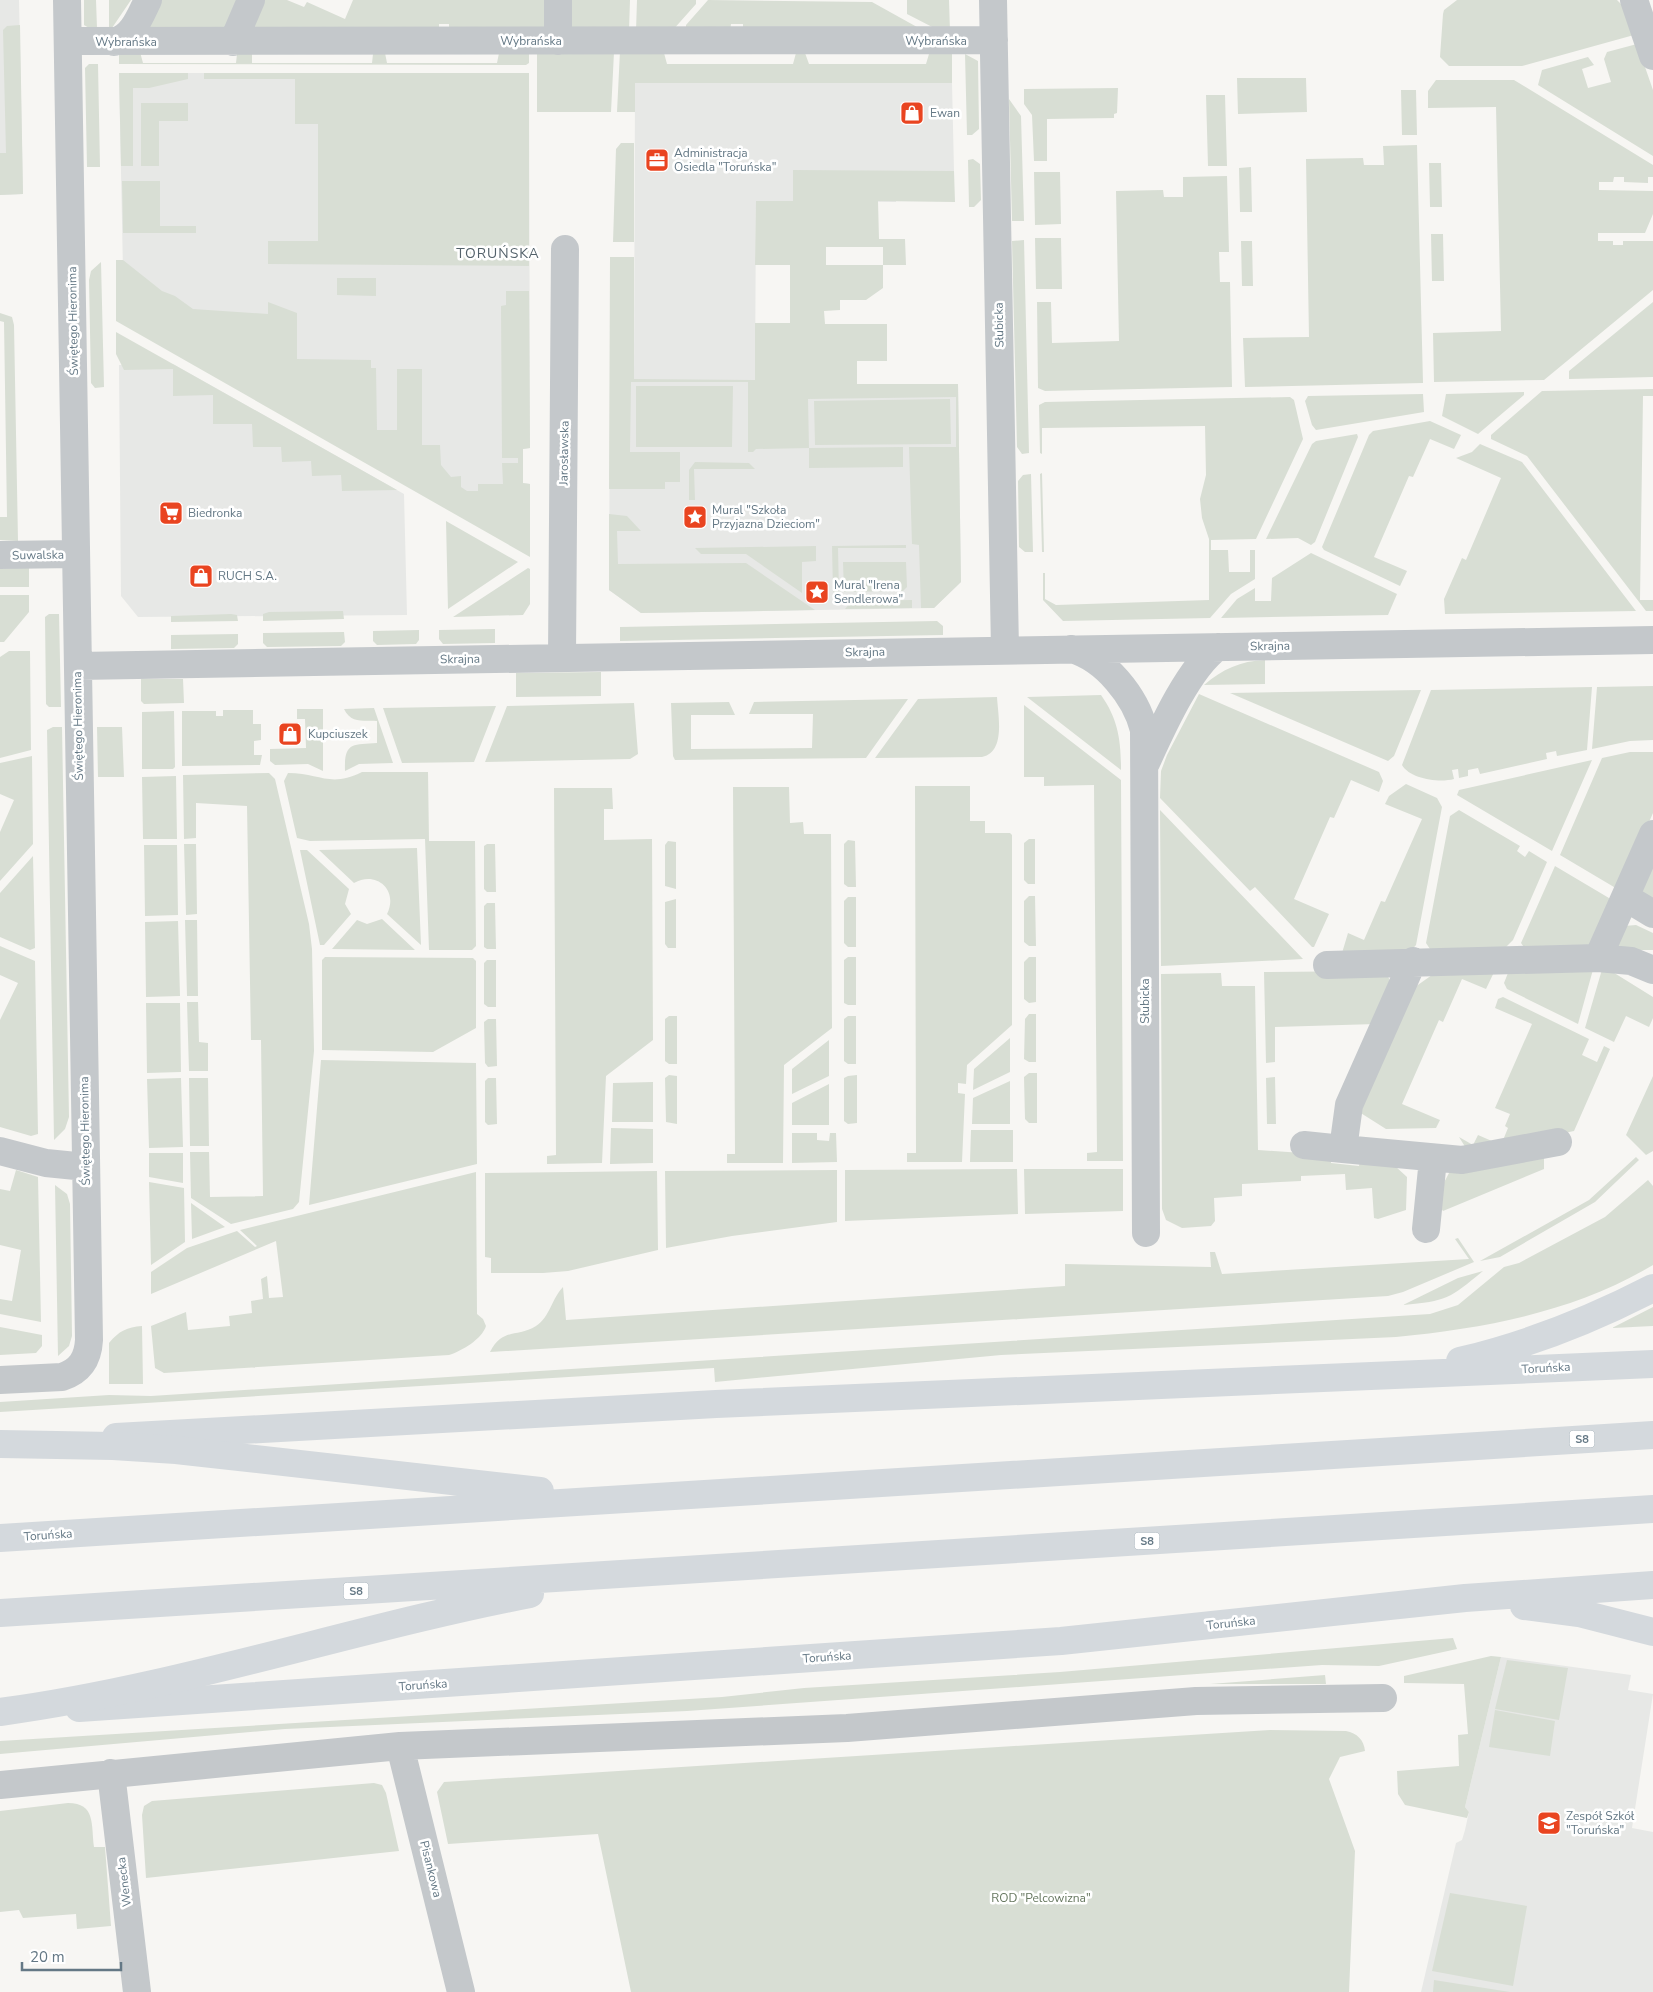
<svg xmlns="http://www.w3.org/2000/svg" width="1653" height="1992" viewBox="0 0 1653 1992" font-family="'Nunito Sans',sans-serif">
<rect width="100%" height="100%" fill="#f7f6f3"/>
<path fill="#e7e8e6" d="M0 0H19L23 194 0 195Z
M119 73H529L530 448 523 449V483L530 484V536L123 271Z
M635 83H952L954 171H896V202L756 201 755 384H958L961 582 934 608 641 613 609 590 610 379H634Z
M173 364 404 494 407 615 138 617 121 596 119 365Z
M1501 1657 1631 1675 1628 1690 1653 1694 1632 1828 1653 1832V1992H1421L1456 1843 1462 1840 1465 1830 1469 1812 1465 1807Z"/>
<path fill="#d8ded4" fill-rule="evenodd" d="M84 0H96L97 28H89L84 25Z
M109 0H131L112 28H109Z
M157 0H240L226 30H144Z
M258 0H287L304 7 307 2 345 19 353 0H550L549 27 449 31V24H439V31L252 30Z
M565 0H630L629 31H570Z
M637 0H696V4L672 31H636Z
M708 0 872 2 926 32 743 31V24H731L730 31H686V25Z
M907 0H949L950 32 940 31 907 14Z
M1457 0H1617L1623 6 1634 35 1522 66H1449L1440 57 1443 14 1444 10Z
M20 25 23 194 0 195V153H6L3 30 7 26Z
M1637 44 1653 90V156L1538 85 1542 70 1588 57 1594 65 1582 69 1588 88 1611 82 1604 59 1607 52Z
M620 51 664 53 667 64H793L796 53H805L809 64H926L929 54H952V83H635V112H617Z
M140 52 143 63H236L237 54H252V63H372L373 54 385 53 387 63H497L499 53 529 52V63L526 65 119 64V53Z
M537 52H614L611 112H537Z
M965 54 978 61 979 129 972 135H967Z
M89 64H98L100 167H87L85 68Z
M119 73H188V79L149 88H133V166H121Z
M204 73H529V266L268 264V241H318V124H295V79H204Z
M1237 78H1306L1307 112 1238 114Z
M1436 80H1514L1653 165V177H1648V183L1624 182V177H1614L1613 182H1599V190L1653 191V214L1645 233H1598V241H1613V245H1623V241H1653V290L1544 380 1434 382 1433 333 1501 331 1496 107 1428 108V91Z
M1118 88 1117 113 1114 114V118L1047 119V161H1034L1032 115 1024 104V89Z
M1401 90H1416L1417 135H1402Z
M1206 95H1225L1227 166H1208Z
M1009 99 1021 116 1024 221H1012Z
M141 103H188V121H159V166H141Z
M621 143H634V242H613L616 149Z
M1417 145 1423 383 1245 387 1243 338 1309 337 1306 159 1363 158 1364 165H1384L1383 146Z
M973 159 980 164 981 200 974 207H969L968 160Z
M1429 163H1441L1442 207H1430Z
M1251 167 1252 212H1240L1239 168Z
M793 170 954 171 955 202 878 201 879 239H905L906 265H883V288L866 300H840V310L824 311 825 324H887V361H857V384H958L961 582 934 608H921L919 545 912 544 909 447H956V397L808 399 809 448 903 447V467L809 468V448L756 449 753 452H748V382H631L630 452H680V482H665V489H609L610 257H634V379L755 380V323H790V265H755L756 201H793ZM826 247H883V265H826Z
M1034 172H1060L1061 224 1035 225Z
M1227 176 1229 252H1219L1220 282H1230L1232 387 1045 391 1038 388 1037 302H1051L1052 343 1119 341 1116 191 1163 190 1164 197H1183V177Z
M122 181H160V226H196V233H123Z
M1431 234H1443L1444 281H1432Z
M1035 238H1061L1062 289H1036Z
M1024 240 1029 453 1022 454 1017 447 1012 241Z
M1241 241H1252L1253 286H1242Z
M116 260H123L162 291 175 296 193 309 268 314V302L297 313V359L371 360V368H376L377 430H397V369H422V445H440L441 465 451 477 461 476V487L467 491H478V484H503L502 463H518V458H502L501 306 506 305V291H529L530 448 523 449V483L530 484V557L116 321Z
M101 262 104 387 95 388 91 383 89 280 91 271Z
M337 278H376V296L337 295Z
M1653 302V377L1569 379V371Z
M0 313 12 317 14 325 18 541 0 540V517H7L4 322 0 321Z
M116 332 397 490 342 491 341 475 312 476 311 461 282 462 281 447H253L252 424H213V395L173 396V369L124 370 116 354Z
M636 386H733L732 447H636Z
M1653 389V396H1643L1640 600H1653V589V611H1646L1527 456 1491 439V435L1542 391Z
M1524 392V395L1478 434 1442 416 1446 394Z
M1423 394 1424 412 1316 430 1312 425 1305 401 1308 396Z
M1290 397 1294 400 1303 439 1256 539 1211 540V550H1228L1229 572H1250V550H1255V579L1231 594 1210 618 1063 621 1043 600V573H1045V599L1056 605 1209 600V539L1202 518 1200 499 1206 475 1205 426 1042 428V454L1040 453 1039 405 1045 402Z
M950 399 951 444 815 445 814 401Z
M1430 421 1461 435 1454 449 1430 439 1413 477 1409 476 1374 557 1407 571 1400 586 1324 550 1322 547 1369 435 1373 431Z
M1357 434 1358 437 1315 542 1311 545 1298 538 1266 539 1312 444 1316 441Z
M1480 444 1522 462 1636 611 1445 614 1444 599 1462 558 1466 560 1501 478 1456 458 1472 452Z
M695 462 749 463 755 469H694L695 500H689V470Z
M1042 473 1044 552H1042L1040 474Z
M1031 474 1033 552H1025L1019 547 1018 481 1023 475Z
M609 514 627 516 641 531H617L618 564 746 563 815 610 641 613 609 590Z
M446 521 518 562 448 609Z
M906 545V548H838L839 592H833L832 546Z
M816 546V561L802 562V593L746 554H701L695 548Z
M1311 553 1397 594 1388 615 1221 618 1237 599 1255 588V601H1271L1272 578Z
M843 562H906L907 587 903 591 844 592Z
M29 567V587H0V569Z
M528 568 530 569V604L523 615 453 617Z
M0 595H29V612L4 642H0Z
M912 600V608L845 609 852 601Z
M343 611 344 619 263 621V614L269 612Z
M49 614H59L61 707H49L46 704 45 617Z
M231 614 237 615 238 621 171 622V616Z
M937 621 943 626V635L620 641V627Z
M495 629V643L443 644 439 639V630Z
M419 630V640L416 644 377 645 373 641V631Z
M344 632 345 642 341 646 267 647 263 643V633Z
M238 634V644L234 648 171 649V635Z
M9 651H30L31 750 0 758V657Z
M1265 660V684L1204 685C1223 669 1240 661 1265 660Z
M601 672V696L516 697V673Z
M141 679H183L184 703 144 704 141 701Z
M1653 686V740L1630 741 1592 749 1597 687Z
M1592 687 1587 750 1557 756 1556 751 1546 753 1547 759 1480 774 1478 768 1468 770V776L1459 778 1458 769 1452 770 1454 779C1439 783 1410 779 1402 765L1431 690Z
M1421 690 1394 756 1388 761 1230 693Z
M1199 694 1379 772 1383 781 1379 792 1351 780 1334 818 1330 817 1294 899 1329 914 1314 947H1312L1255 887 1250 891 1160 798 1161 771 1167 755Z
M1101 695C1118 719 1121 740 1121 770L1027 697Z
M997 697C998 715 1006 752 982 757L875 758 918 699Z
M908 699 866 758 675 760 673 756 671 703 729 702 735 715H691V749L812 748 813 714H749L754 702Z
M634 703 638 754 630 759 485 762 507 706Z
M1024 705 1121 780 1123 1161H1087V1153L1097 1152 1094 785 1044 786V777H1024Z
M496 706 474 762 402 763 383 708Z
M374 708 393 763 359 764 345 771C344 742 352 745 377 743V721C364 720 351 724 344 709Z
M297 709H323V771L308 764 275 765 270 761V749L306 748 305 719H297Z
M223 710H253V724H261V740L254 741V755H262L260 765 182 766V711H216V716H223Z
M174 711 175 767 173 769H142V712Z
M53 727H62L69 1117 65 1129 54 1140 47 730Z
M97 727H122L124 777H98Z
M1630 752H1653V813L1619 890 1560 855 1602 758Z
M32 756 33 844 0 881V832L14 800 0 794V763Z
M1592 760 1552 851 1457 795 1459 790Z
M362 772H428L429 841H475L476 946 472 950H429L425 839 310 841 297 838 284 781 288 773C320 773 330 788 362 772Z
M269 773 275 779 309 924 312 949 314 1051 299 1202 293 1209 231 1224 191 1198 190 1152H209L210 1197 263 1196 261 1040H251L247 806 196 803V838L184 839 183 775Z
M176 776 177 839H143L142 777Z
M1406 784 1437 798 1442 807 1416 945 1409 953H1342L1348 933 1364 940 1381 901 1385 902 1422 819 1385 804 1389 796Z
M915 786H970V821H985V833H1010L1012 835V1025L967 1065 966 1084 958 1083V1093L965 1094 962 1162H907V1153H916Z
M733 787H789L790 823 803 822 804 834H831L832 1028 784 1065 783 1163H727V1154H735Z
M554 788H612L613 809H604V840L652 839 653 1040 606 1076 602 1163 547 1164V1156L556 1155Z
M1160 810 1303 959 1161 966Z
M1459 810 1520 846 1517 851 1525 857 1529 851 1547 862 1513 940 1505 948 1432 952 1426 943 1450 816Z
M1029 839H1035V884H1028L1024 880V843Z
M848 840 855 841 856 887H848L844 884V844Z
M668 841 676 842V889L665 886V845Z
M184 844H196L197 914 186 915Z
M487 844H495L496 892H487L484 889V846Z
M144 845H177L178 915 145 916Z
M417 848 421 945 387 914C399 890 376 870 354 883L319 850Z
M300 850H307L349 889 345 904 351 914 324 945H320Z
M1653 853V903L1643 894 1641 880Z
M33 856 35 948 30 950 0 937V893Z
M1555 866 1614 901 1598 936 1584 950H1526L1521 943Z
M1029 896H1035L1036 946H1029L1024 942V901Z
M848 897H856V947H848L844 943V901Z
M676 899V948H668L665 944V902Z
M487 903H495L496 949H487L484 947V906Z
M382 919 415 950 332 949 357 920 367 924Z
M185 920H197L198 996H187Z
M178 921 180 996 146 997 145 922Z
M1636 925 1653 933V950H1616L1624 926Z
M0 946 35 961 38 1134 31 1136 0 1127V1020L18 983 0 975Z
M325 957 473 958 476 961V1028L433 1052 322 1050V960Z
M848 957H856V1005H848L844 1003V960Z
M1029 957H1036V1002L1029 1003 1024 999V962Z
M487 960H496V1007H488L484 1004V963Z
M1594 966 1578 1024 1507 989 1504 983 1510 968Z
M1603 966 1653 997V1018L1649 1027 1626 1016 1614 1042 1585 1028Z
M1496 968 1486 989 1462 979 1443 1022 1439 1020 1402 1104 1440 1120 1436 1128 1386 1129 1356 1110 1415 987 1432 975Z
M1377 971 1387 975 1391 982 1376 1024 1275 1027V1062L1266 1063 1264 972Z
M1221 973 1222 986H1255L1258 1150 1331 1155V1163L1359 1166 1360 1160 1395 1166 1407 1177 1406 1210 1378 1219 1374 1218 1372 1188 1346 1190 1345 1174 1301 1176V1181L1242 1184V1196L1214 1198 1215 1221 1211 1226 1182 1228 1166 1220 1162 1209 1161 974Z
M1503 997 1589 1039 1582 1055 1597 1062 1604 1046 1610 1049 1574 1131 1469 1153 1459 1137 1473 1145 1478 1135 1501 1145 1508 1128 1505 1126 1510 1114 1495 1108 1532 1024 1495 1008 1498 999Z
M187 1002H198L199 1042 208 1043V1071H189Z
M146 1003H180L181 1072 147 1073Z
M1029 1014H1036V1062H1029L1024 1059 1025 1019Z
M669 1016H677V1064H669L665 1061V1019Z
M848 1016H856V1064H848L844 1061V1019Z
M488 1019H496L497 1066 488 1067 485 1063 484 1022Z
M1010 1038V1072L973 1090 974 1069Z
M829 1040V1076L792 1094V1069Z
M321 1060 476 1063 477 1164 309 1205Z
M1029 1073H1037V1123H1029L1025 1119 1024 1077Z
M669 1075 677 1076V1124L666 1122 665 1078Z
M857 1075V1123L848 1124 844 1121V1078L848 1076Z
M1653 1076V1151L1646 1155 1626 1135Z
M1275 1077 1276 1124H1267L1266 1078Z
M181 1078 183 1147 149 1148 147 1079Z
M189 1078H208L209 1146H190Z
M488 1078H496L497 1124 488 1125 485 1122V1081Z
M1010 1081V1124H972L973 1098Z
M653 1082V1122H612L613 1083Z
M829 1084V1125H792V1103Z
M611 1128 653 1129V1163L610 1164Z
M971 1130H1013V1162H970Z
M792 1133H817V1140L829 1141 830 1133H836L837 1162 792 1163Z
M149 1153H183V1183L149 1177Z
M1544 1154V1169L1443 1211 1435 1200 1449 1173Z
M1636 1157 1639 1160 1595 1202 1500 1257 1480 1261 1589 1200Z
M1017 1169 1018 1214 845 1221V1170Z
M1024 1169H1123V1211L1025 1214Z
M16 1170 38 1177 41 1322 0 1314V1299L12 1301 21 1250 0 1245V1189L10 1191Z
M837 1170V1222L732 1236 666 1248 665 1171Z
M657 1171 658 1250 568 1271 543 1273H491V1258L485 1257V1173Z
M476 1172 477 1314 483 1319 486 1326C482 1339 462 1351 449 1355L164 1373 155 1368 151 1326 186 1312 188 1330 230 1326 229 1316 252 1313 251 1301 263 1299 261 1279 267 1276 269 1298 283 1297 276 1241 151 1294V1272L187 1248 237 1231 255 1247 257 1246 240 1230Z
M1648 1180 1653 1186V1265C1574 1312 1486 1328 1396 1337L1001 1355 715 1382 714 1368 0 1412V1402L109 1395 151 1396 1430 1314 1458 1305 1504 1267 1519 1263 1605 1217Z
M149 1182 184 1188 185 1242 151 1265Z
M55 1185 67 1194 70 1204 72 1336 69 1346 58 1356Z
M191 1203 225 1227 192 1239Z
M1458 1238 1474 1262 1403 1292 1388 1296 490 1352C503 1327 517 1338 536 1326 550 1317 552 1298 563 1287L566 1320 1065 1286V1264L1211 1267 1210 1252H1215L1222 1274 1469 1259 1455 1239Z
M1483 1271C1449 1299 1447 1301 1403 1305L1458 1278Z
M1653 1307V1326L1612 1328Z
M142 1326 143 1384H109V1343C119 1331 127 1327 142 1326Z
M0 1327 42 1335V1346L36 1353 0 1355Z
M1453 1638 1457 1649 1379 1666 1322 1665 687 1711 285 1729 0 1754V1741L722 1697 804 1688 1060 1672Z
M1491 1656 1501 1657 1465 1807 1469 1812 1467 1818 1405 1805 1398 1794 1397 1771 1459 1766 1458 1735 1468 1734 1464 1684 1404 1683V1676Z
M1507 1660 1568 1668 1559 1720 1495 1709Z
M1325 1675 1326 1684H1210Z
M1495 1710 1555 1721 1550 1756 1489 1747Z
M1270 1730 1346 1731C1357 1733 1364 1740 1365 1751L1340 1757 1329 1779 1355 1851 1349 1992H631L598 1834 448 1844 437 1792 444 1782Z
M374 1783 382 1785 386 1793 399 1851 146 1878 142 1815 144 1806 152 1801Z
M68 1803C96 1803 91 1825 94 1847H105L111 1926 77 1929 76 1914 23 1918 19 1910 0 1912V1811Z
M1450 1893 1527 1906 1513 1986 1432 1971Z
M1434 1980 1510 1992H1433Z"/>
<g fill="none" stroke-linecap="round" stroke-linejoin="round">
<path stroke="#c4c8cb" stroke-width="28" d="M558 0V41
M993 0 1005 650
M1634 0 1653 56
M68 41 994 40
M114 42C133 37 140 16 148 0
M233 42 251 0
M0 555 75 554
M1071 649C1105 658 1136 697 1144 730L1146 1233
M562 657 565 249
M78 666 1653 640
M1146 763C1161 730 1189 667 1218 647
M1625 897 1653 914
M1598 958 1631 961 1653 970
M1413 961 1349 1105 1343 1149 1462 1160 1558 1142
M1327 965 1598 958 1653 834
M1304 1145 1343 1149
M0 1151 46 1163 86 1167
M1426 1229 1433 1159
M0 1380 62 1377C80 1371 88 1359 89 1340L67 0
M400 1746 461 1992
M111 1773 137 1992
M0 1785 400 1746 847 1728 1196 1701 1383 1698"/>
<path stroke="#d4d9dd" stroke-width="28" d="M1460 1361C1528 1345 1591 1320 1653 1288
M116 1437 716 1404 1653 1364
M1524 1606 1579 1613 1653 1632
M79 1708 1061 1641 1465 1598 1653 1585"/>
<path stroke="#d4d9dd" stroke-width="28" d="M0 1444 113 1446 176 1450 540 1491
M0 1538 1653 1435
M0 1613 1653 1509
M0 1712C179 1688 353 1628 530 1594"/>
</g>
<defs>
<g id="shop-square" transform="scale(1.25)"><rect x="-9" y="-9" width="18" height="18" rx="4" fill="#e94420" stroke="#fff"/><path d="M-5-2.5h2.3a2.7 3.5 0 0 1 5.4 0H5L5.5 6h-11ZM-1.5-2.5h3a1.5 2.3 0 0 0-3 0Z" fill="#fff"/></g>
<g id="office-square" transform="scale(1.25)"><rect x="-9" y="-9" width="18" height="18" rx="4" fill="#e94420" stroke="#fff"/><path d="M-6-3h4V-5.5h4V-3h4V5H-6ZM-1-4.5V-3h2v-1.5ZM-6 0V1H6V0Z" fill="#fff"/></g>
<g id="supermarket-square" transform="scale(1.25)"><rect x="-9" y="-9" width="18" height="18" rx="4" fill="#e94420" stroke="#fff"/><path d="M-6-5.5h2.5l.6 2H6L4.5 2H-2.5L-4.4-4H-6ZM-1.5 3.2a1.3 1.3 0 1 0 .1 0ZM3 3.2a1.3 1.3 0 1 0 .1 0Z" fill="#fff"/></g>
<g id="sight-square" transform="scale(1.25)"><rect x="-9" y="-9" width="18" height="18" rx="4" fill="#e94420" stroke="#fff"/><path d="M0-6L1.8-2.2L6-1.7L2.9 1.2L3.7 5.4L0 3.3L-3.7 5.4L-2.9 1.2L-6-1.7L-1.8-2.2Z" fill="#fff"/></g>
<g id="school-square" transform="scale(1.25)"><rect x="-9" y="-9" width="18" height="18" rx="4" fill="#e94420" stroke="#fff"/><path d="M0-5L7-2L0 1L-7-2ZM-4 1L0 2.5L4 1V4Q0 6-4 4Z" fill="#fff"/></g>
</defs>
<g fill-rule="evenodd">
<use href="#shop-square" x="912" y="113"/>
<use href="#office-square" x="657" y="160"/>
<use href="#supermarket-square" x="171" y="513"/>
<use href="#sight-square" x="695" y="517"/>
<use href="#shop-square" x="201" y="576"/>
<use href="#sight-square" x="817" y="592"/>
<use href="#shop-square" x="290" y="734"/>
<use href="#school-square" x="1549" y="1823"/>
</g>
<g text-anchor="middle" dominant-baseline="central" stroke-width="5" stroke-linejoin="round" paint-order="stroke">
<g fill="#fff" stroke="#92a0aa" stroke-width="1">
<rect x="1569.5" y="1430.5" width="25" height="17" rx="4"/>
<rect x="1134.5" y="1532.5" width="25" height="17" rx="4"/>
<rect x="343.5" y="1582.5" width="25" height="17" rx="4"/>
</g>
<g font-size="11" font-weight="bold" fill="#647885">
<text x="1582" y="1439">S8</text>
<text x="1147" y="1541">S8</text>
<text x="356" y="1591">S8</text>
</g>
<g font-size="12" fill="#647885" stroke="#fff">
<text x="531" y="41">Wybrańska</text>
<text x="936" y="41">Wybrańska</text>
<text x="126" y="42">Wybrańska</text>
<text transform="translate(73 321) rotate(-91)">Świętego Hieronima</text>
<text transform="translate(999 325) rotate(-91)">Słubicka</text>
<text transform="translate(564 453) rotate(-89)">Jarosławska</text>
<text transform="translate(38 555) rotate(-1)">Suwalska</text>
<text transform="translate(1270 646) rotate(-1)">Skrajna</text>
<text transform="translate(865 652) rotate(-1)">Skrajna</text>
<text transform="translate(460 659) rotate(-1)">Skrajna</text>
<text transform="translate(78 726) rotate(-91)">Świętego Hieronima</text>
<text transform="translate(1145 1001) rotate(-90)">Słubicka</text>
<text transform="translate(85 1131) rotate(-91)">Świętego Hieronima</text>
<text transform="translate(1546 1368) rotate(-3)">Toruńska</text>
<text transform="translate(48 1535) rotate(-4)">Toruńska</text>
<text transform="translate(1231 1623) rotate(-6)">Toruńska</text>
<text transform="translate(827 1657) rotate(-4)">Toruńska</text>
<text transform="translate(423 1685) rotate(-4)">Toruńska</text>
<text transform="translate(431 1869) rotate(76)">Pisankowa</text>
<text transform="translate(124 1882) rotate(-97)">Wenecka</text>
</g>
<g font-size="12" fill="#647885" stroke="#fff" text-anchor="start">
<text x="930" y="113">Ewan</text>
<text x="674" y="153">Administracja<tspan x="674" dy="14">Osiedla "Toruńska"</tspan></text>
<text x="712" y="510">Mural "Szkoła<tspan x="712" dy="14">Przyjazna Dzieciom"</tspan></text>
<text x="188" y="513">Biedronka</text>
<text x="218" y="576">RUCH S.A.</text>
<text x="834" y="585">Mural "Irena<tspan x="834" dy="14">Sendlerowa"</tspan></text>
<text x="308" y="734">Kupciuszek</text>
<text x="1566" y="1816">Zespół Szkół<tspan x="1566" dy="14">"Toruńska"</tspan></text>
</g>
<g font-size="12" fill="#66775f" stroke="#fff">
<text x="1041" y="1898">ROD "Pelcowizna"</text>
</g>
<g font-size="14" letter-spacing="1" fill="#53616a" stroke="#fff">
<text x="498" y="253">TORUŃSKA</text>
</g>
</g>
<path d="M22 1962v8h99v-8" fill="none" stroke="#647885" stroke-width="2.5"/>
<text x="30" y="1962" font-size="15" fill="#647885" stroke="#ffffff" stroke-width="4" paint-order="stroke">20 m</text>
</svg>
